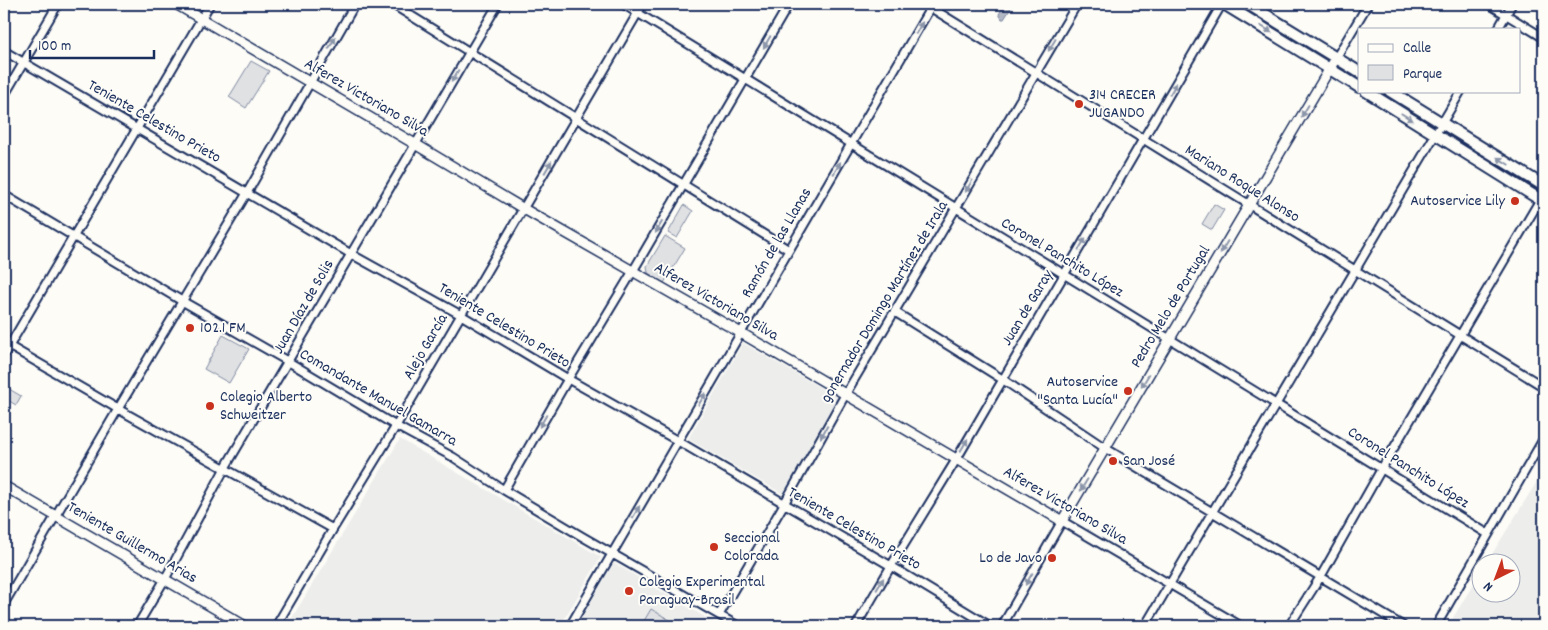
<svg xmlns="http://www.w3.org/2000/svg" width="1548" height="630" viewBox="0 0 1548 630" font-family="Dekko,sans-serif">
<rect width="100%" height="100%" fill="#fdfcf7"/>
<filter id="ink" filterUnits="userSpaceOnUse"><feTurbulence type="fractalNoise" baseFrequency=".02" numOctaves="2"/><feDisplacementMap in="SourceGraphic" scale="10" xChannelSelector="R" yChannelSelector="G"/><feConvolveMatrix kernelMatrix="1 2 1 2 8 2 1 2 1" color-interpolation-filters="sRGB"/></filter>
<g filter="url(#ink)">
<path fill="#edeeec" d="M743 343 838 398 783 494 688 439Z
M400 439 601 557 560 626H287Z
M1544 470V626H1448L1480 573V592H1510V562H1487Z
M614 563 720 626H577Z"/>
<path fill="#e0e1e3" stroke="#7e88a0" d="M1232 4H1238L1324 56V59Z
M251 61 269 71 246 108 229 97Z
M1374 91H1381L1433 124V127Z
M1446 132 1539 189 1540 192H1537L1445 135 1444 133Z
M1214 204 1224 210 1212 230 1202 224Z
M684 205 693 211 677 238 668 233Z
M665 236 685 248 664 283 648 273 647 266Z
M223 335 249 349 229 383 204 369Z
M4 386 21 396 16 405 4 398Z
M651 609 680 626H641Z"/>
<path fill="#b3b8c5" stroke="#76819c" d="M1005 4H1008L1011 8 1004 19H1002L999 14Z"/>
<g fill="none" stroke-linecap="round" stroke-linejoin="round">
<g stroke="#1b2f5e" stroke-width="11">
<path id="minor" d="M392 4 789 250
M623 4 1488 534
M925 4 1544 387
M1489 4 1544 38
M1498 29 1512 4
M4 51 351 254 461 315 568 379 678 441 891 566 990 626
M1336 58 1368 4
M4 96 58 4
M4 195 182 301 289 362 396 426 453 457 504 490 583 537 738 626
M895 312 1002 379 1105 448 1403 626
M9 346 118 409 333 529
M4 355 210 4
M504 490 568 379 633 271 789 4
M4 604 118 409 247 193 355 4
M719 615 784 504 845 395 1077 4
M137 626 165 579 225 468 498 4
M276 626 333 529 396 426 643 4
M570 626 932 5
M856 626 891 566 956 460 1222 4
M1002 626 1062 521 1241 626
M1145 626 1461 91
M1289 626 1321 576 1382 468 1544 193
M1436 626 1544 438"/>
</g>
<g stroke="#1b2f5e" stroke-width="12">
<path id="tertiary" d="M176 4 415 144 524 209 741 333 1062 521 1336 58
M4 486 245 626"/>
</g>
<g stroke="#1b2f5e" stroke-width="14">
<path id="secondary" d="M1224 4 1359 87
M1248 4 1359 72
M1366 91 1544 202
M1390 91 1544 186"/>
</g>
<use href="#minor" stroke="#fdfcf7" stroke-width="7"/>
<use href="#tertiary" stroke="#fdfcf7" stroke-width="9"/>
<use href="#secondary" stroke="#fdfcf7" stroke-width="10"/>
</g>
<defs><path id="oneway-solid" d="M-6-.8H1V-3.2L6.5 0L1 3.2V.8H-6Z" transform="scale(1.25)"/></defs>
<g fill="#8c96aa">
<use href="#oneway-solid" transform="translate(919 28) rotate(-60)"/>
<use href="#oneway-solid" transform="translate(1266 29) rotate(32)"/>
<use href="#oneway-solid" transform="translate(767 42) rotate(120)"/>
<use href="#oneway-solid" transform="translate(332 43) rotate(-60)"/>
<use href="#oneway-solid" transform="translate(1052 45) rotate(121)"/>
<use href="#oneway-solid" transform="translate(455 76) rotate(120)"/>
<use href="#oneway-solid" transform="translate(1173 89) rotate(-60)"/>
<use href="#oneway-solid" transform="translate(1305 111) rotate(121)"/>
<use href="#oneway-solid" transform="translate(1407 117) rotate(32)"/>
<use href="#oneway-solid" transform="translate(1503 161) rotate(-148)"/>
<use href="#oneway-solid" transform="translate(548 167) rotate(-60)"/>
<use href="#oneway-solid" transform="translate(837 168) rotate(-60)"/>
<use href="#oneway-solid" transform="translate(969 186) rotate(120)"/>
<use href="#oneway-solid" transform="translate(659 227) rotate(120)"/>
<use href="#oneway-solid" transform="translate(1082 244) rotate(-60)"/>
<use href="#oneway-solid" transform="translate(1224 247) rotate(121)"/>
<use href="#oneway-solid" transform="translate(1145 381) rotate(121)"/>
<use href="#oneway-solid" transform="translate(702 399) rotate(-59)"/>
<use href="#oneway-solid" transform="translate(543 421) rotate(120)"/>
<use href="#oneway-solid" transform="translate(824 432) rotate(119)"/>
<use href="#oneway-solid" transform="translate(964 445) rotate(-60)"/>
<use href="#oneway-solid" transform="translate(1084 485) rotate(121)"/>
<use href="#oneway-solid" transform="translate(636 512) rotate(-60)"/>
<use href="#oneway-solid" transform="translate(1029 579) rotate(120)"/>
<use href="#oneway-solid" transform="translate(880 584) rotate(-60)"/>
</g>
</g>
<g fill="#c8321e" stroke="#fdfcf7" stroke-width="2">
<circle cx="1079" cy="104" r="5"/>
<circle cx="1515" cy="201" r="5"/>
<circle cx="190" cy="328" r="5"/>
<circle cx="1128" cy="391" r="5"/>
<circle cx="210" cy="406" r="5"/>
<circle cx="1113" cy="461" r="5"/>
<circle cx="714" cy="547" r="5"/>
<circle cx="1052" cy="558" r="5"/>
<circle cx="629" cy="591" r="5"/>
</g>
<g text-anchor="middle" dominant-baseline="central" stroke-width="4" stroke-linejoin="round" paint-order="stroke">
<g font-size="16" fill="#1b2f5e" stroke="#fdfcf7" text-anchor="start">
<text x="1089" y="95">314 CRECER<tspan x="1089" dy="18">JUGANDO</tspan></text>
<text x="1505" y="201" text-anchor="end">Autoservice Lily</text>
<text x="200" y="328">102.1 FM</text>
<text x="1118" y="382" text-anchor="end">Autoservice<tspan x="1118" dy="18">"Santa Lucía"</tspan></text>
<text x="220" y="397">Colegio Alberto<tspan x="220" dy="18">Schweitzer</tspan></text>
<text x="1123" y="461">San José</text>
<text x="724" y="538">Seccional<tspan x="724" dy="18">Colorada</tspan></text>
<text x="1042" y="558" text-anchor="end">Lo de Javo</text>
<text x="639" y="582">Colegio Experimental<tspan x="639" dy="18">Paraguay-Brasil</tspan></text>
</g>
<g font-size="16" fill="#1b2f5e" stroke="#fdfcf7">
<text transform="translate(366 98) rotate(30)">Alferez Victoriano Silva</text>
<text transform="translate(154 122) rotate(30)">Teniente Celestino Prieto</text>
<text transform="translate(1242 184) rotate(32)">Mariano Roque Alonso</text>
<text transform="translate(777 243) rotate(-60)">Ramón de las Llanas</text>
<text transform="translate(1062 258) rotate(31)">Coronel Panchito López</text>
<text transform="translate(716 302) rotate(30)">Alferez Victoriano Silva</text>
<text transform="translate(885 302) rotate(-59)">gonernador Domingo Martínez de Irala</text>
<text transform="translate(304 307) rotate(-60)">Juan Díaz de Solis</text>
<text transform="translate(1171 307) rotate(-59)">Pedro Melo de Portugal</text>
<text transform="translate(1028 308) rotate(-59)">Juan de Garay</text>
<text transform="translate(504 326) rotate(31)">Teniente Celestino Prieto</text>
<text transform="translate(426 347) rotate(-60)">Alejo García</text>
<text transform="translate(378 398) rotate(30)">Comandante Manuel Gamarra</text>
<text transform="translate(1408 468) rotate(32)">Coronel Panchito López</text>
<text transform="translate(1065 506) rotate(30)">Alferez Victoriano Silva</text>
<text transform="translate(854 529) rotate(30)">Teniente Celestino Prieto</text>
<text transform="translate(132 543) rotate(30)">Teniente Guillermo Arias</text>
</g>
</g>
<rect width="1548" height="630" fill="none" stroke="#fdfcf7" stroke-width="20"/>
<rect x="10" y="10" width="1528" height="610" fill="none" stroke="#1b2f5e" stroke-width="2" filter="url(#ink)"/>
<rect x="1358" y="28" width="162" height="65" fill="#fdfcf7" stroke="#a3aaba"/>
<rect x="1368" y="44" width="25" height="8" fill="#fdfcf7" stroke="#a3aaba"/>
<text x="1403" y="52" font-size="15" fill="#1b2f5e">Calle</text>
<rect x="1368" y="65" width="25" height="15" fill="#e0e1e3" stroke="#a3aaba"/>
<text x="1403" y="78" font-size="15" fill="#1b2f5e">Parque</text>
<g transform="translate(1496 578) rotate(222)"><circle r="24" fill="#fdfcf7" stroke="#a3aaba"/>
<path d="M0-4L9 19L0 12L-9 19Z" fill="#c8321e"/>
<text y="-8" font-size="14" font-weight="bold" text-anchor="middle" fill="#1b2f5e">N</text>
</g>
<path d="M30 50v8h124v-8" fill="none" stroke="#1b2f5e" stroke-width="2.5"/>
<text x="38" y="50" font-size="15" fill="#1b2f5e" stroke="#fdfcf7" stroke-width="4" paint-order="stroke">100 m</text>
</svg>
